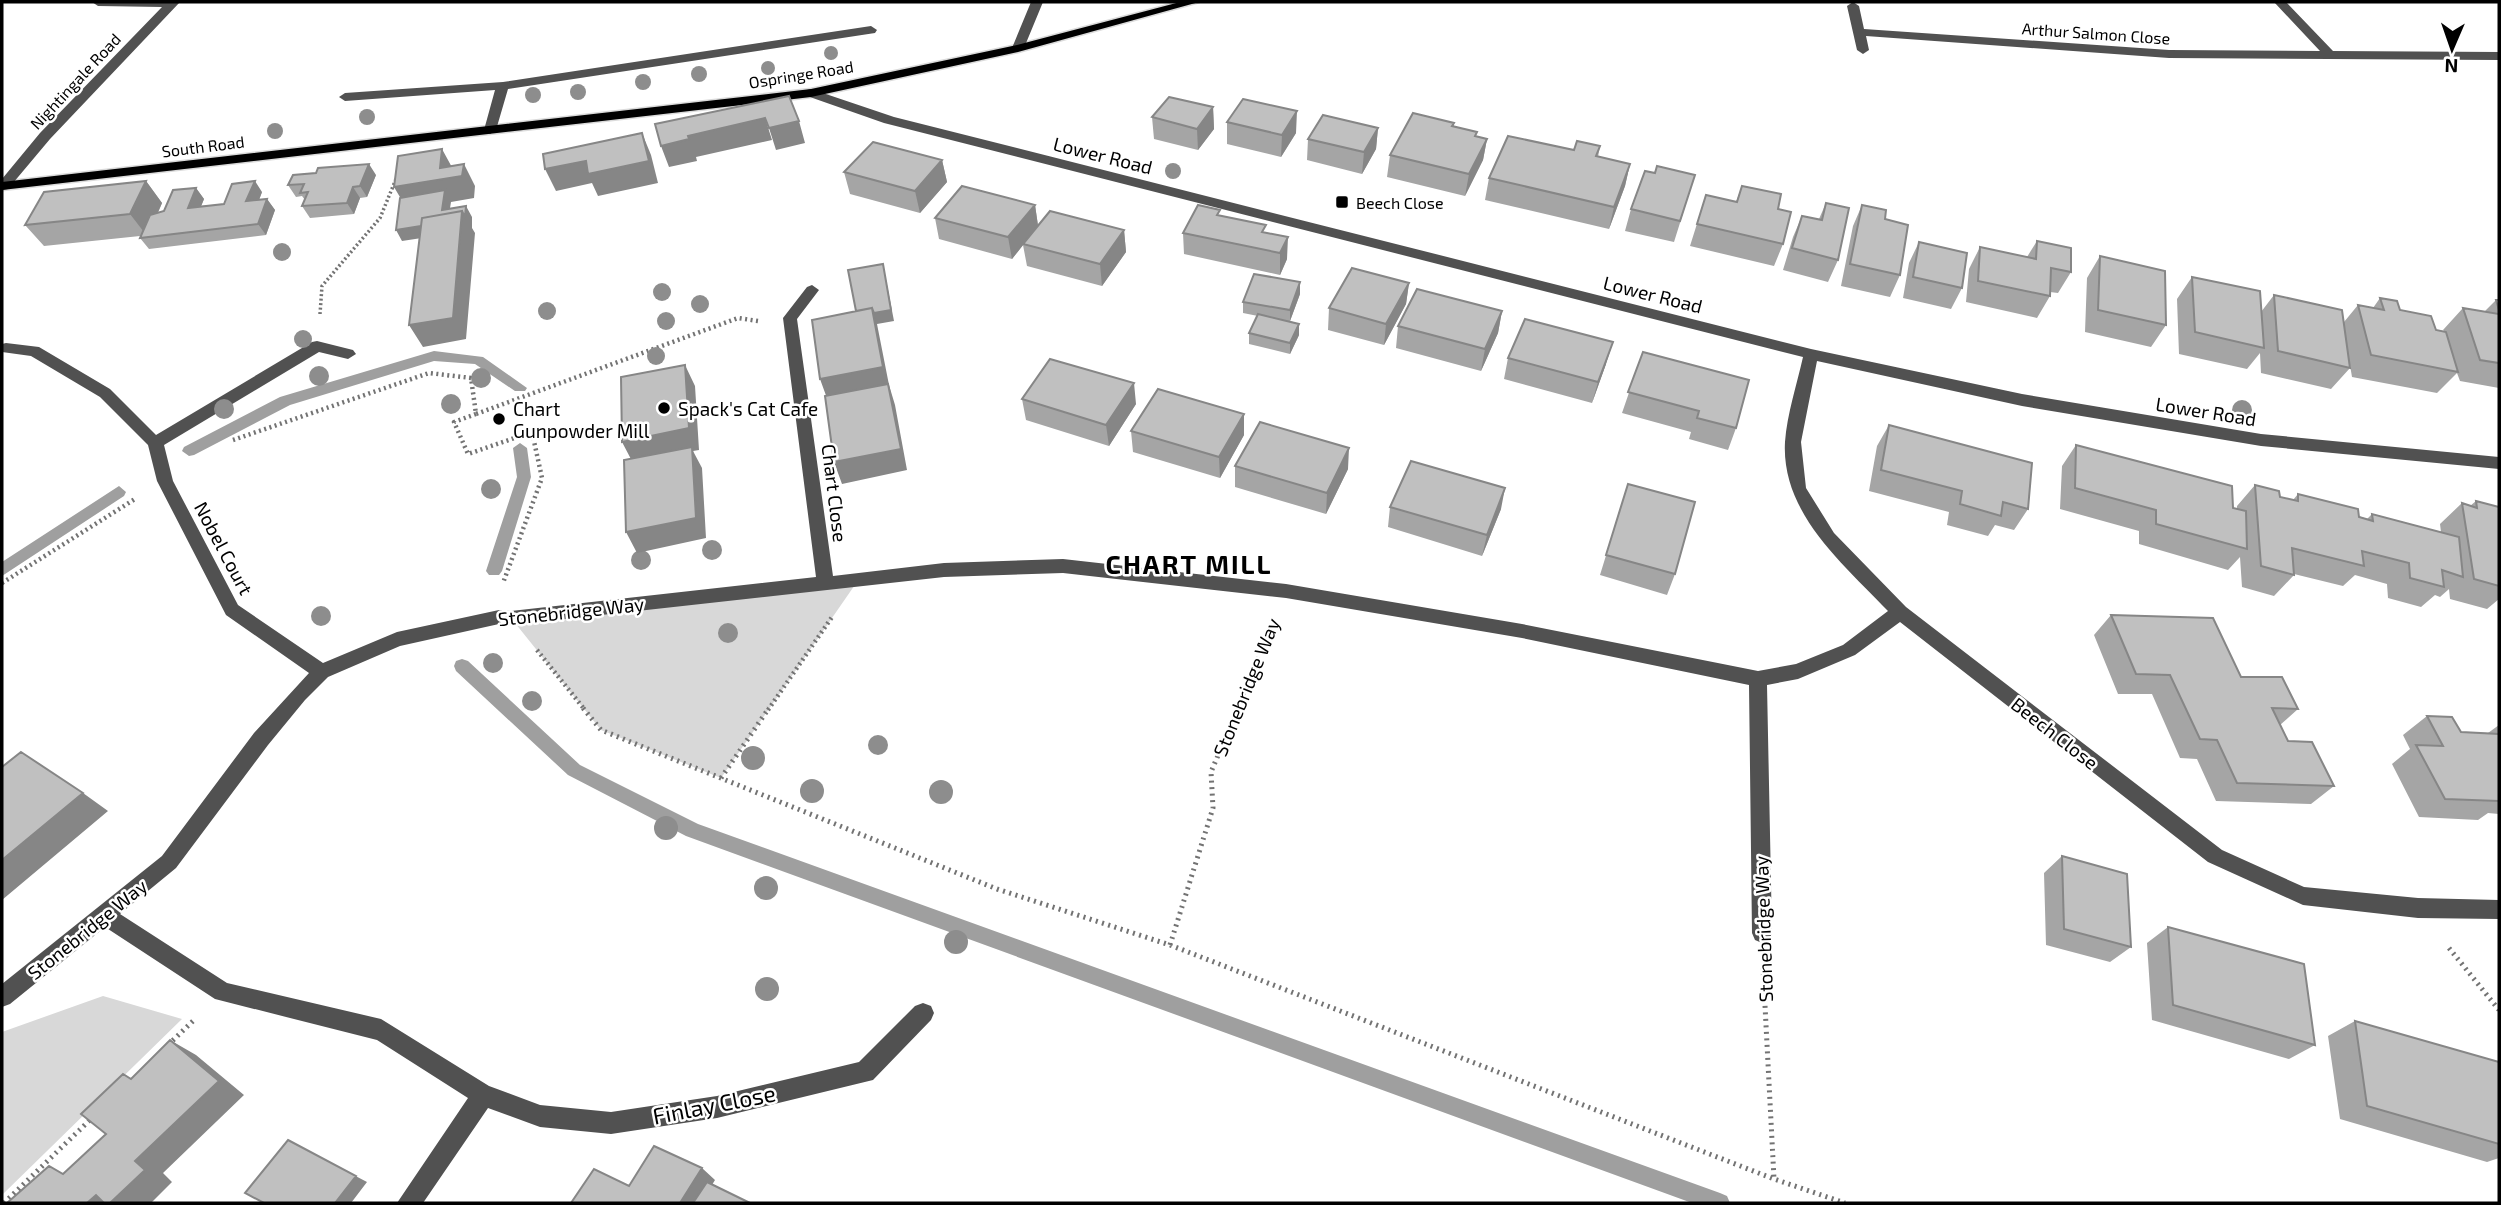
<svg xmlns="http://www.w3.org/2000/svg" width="2501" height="1205" viewBox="0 0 2501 1205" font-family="'Exo 2',sans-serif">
<rect width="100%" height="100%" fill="#fff"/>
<path fill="#d8d8d8" d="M859 579 721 778 601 730 511 618Z
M103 996 182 1019 2 1195V1032Z"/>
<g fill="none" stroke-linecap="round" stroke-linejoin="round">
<path fill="#9f9f9f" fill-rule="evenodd" d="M434 351 483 357 527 388 525 391H515L475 364 434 361 290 405 194 455 189 456 182 451 184 447 280 397Z
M520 443 527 448 531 477 502 571 499 575H489L486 571 517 477 513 448Z
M119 486 126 492 124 496 2 576V562Z
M462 659 468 661 580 765 698 824 1720 1193 1727 1196 1730 1203H1692L686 836 568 775 456 671 454 666 456 661Z"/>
<g stroke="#dbdbdb" stroke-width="3">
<path id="major" d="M1180 2H1199L1018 52 811 97 2 190V182L811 89 1017 45Z"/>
</g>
<path stroke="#737373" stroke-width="3.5" stroke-dasharray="2 2.5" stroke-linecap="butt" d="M320 314 322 286 380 218 396 179"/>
<path stroke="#737373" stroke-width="4.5" stroke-dasharray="2 3.5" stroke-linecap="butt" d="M476 414 454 422 468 454 532 432 542 478 503 583
M233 440 429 373 471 378 476 414 738 318 758 321
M2 583 135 499
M537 650 585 710
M768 710 832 617
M1237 710 1272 625"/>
<path stroke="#737373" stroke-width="5" stroke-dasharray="2 4.5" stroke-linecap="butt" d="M583 708 601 730 997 889 1170 945 1774 1179 1845 1203
M721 778 769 708
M1170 945 1213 808 1211 772 1238 708
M2449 948 2499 1010
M1763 967 1774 1179
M168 1045 194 1020
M4 1203 93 1117"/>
<path fill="#515151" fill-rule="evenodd" d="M92 2H180L50 139 8 189 2 190V179L40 133 162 7 98 6Z
M1031 2H1043L1024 48 1014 51 1012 48Z
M1853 2 1859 6 1864 29 2169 50 2320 51 2274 2H2286L2333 51 2499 52V60L2169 58 1866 36 1869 50 1863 54 1857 50 1847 6Z
M871 26 877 30 875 33 508 89 496 130 490 134 484 130 495 90 345 101 339 97 345 93 503 82Z
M811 89 894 117 1811 349 2022 394 2261 434 2499 457V469L2261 446 2022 406 1817 361 1801 442 1806 488 1834 533 1906 607 2222 850 2304 887 2418 898 2499 900V919L2418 918 2303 905 2208 862 1900 622 1855 655 1798 679 1767 685 1772 933 1769 940 1762 943 1755 940 1752 933 1749 685 1522 638 1286 598 1063 573 944 577 511 625 499 624 400 646 328 677 305 700 268 745 176 868 120 914 227 983 381 1019 489 1086 540 1105 611 1112 717 1096 859 1062 915 1006 923 1003 931 1006 934 1013 931 1020 873 1080 717 1118 611 1134 540 1127 488 1108 423 1203H397L468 1098 377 1040 215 999 105 927 10 1004 2 1007V984L162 856 254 733 309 673 226 615 157 481 148 445 100 397 31 356 2 352V344L6 343 39 347 110 389 156 435 312 342 317 341 353 350 356 354 348 359 319 352 164 445 173 481 238 605 323 663 397 632 499 610 511 611 816 577 783 318 807 287 812 285 819 290 797 319 833 576 944 563 1063 559 1286 584 1522 624 1758 671 1796 664 1843 645 1888 611C1843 564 1781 513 1785 442 1787 414 1797 384 1803 357L884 123 807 96V90Z"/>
<use href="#major" fill="#000" fill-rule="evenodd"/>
</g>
<g fill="#8d8d8d">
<circle cx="831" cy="53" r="7"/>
<circle cx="768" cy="68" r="7"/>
<circle cx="699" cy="74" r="8"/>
<circle cx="643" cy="82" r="8"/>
<circle cx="578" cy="92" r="8"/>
<circle cx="533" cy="95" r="8"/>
<circle cx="367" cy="117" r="8"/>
<circle cx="275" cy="131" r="8"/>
<circle cx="1173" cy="171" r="8"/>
<circle cx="282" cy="252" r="9"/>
<circle cx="662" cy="292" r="9"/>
<circle cx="700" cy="304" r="9"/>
<circle cx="547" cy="311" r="9"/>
<circle cx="666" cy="321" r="9"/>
<circle cx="303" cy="339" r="9"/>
<circle cx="656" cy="356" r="9"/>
<circle cx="319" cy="376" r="10"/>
<circle cx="481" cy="378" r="10"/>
<circle cx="451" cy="404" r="10"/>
<circle cx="224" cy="409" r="10"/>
<circle cx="2242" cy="410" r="10"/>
<circle cx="491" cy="489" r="10"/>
<circle cx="712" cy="550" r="10"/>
<circle cx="641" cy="560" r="10"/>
<circle cx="321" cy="616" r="10"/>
<circle cx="728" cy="633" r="10"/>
<circle cx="493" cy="663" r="10"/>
<circle cx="532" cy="701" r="10"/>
<circle cx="878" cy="745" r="10"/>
<circle cx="753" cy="758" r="12"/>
<circle cx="812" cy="791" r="12"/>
<circle cx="941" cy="792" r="12"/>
<circle cx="666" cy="828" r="12"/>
<circle cx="766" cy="888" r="12"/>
<circle cx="956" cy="942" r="12"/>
<circle cx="767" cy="989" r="12"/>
</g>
<path fill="#a5a5a5" d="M1213 107 1214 129 1198 150 1154 139 1152 117Z
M1227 122 1296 133 1281 157 1227 144Z
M1454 123V127L1476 136 1487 139 1483 160 1465 196 1387 177 1390 155Z
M1378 128 1376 149 1362 174 1307 160 1308 139Z
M1600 146 1598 157 1630 164 1625 186 1609 229 1485 200 1489 178 1574 150Z
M942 160 947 182 920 213 850 194 844 172Z
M1655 173 1695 175 1674 242 1625 231 1631 209Z
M376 175 367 197 360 198 354 214 310 218 302 206 305 200 302 196 296 197 288 185Z
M146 181 162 203 158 213 164 211 196 188 204 199 201 206 224 204 262 192 259 200 267 199 275 210 266 235 149 249 140 238V236L44 246 25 225Z
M1742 186 1778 209 1783 244 1774 266 1690 246 1706 195 1736 202Z
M1826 203 1838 260 1828 282 1783 270 1793 237 1802 216 1819 219Z
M1035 205 1038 225 1124 230 1126 252 1102 286 1027 266 1023 245 1012 259 939 239 935 218Z
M1862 205 1900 275 1890 297 1841 286 1853 226Z
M1220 215 1266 233 1287 259 1280 275 1184 254 1183 233Z
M2037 241 2071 272 2058 293 2050 292V296L2037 318 1966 302 1969 269 1980 247 2027 257Z
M1919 242 1962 288 1951 309 1903 298 1909 263Z
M2100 256 2166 325 2151 347 2085 332 2087 278Z
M2192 277 2261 312 2274 295 2344 322 2358 305 2373 308 2380 298 2436 330 2444 331 2443 330 2463 308 2484 312 2496 300H2499V388L2460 381 2457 373 2437 393 2352 377 2350 365V368L2331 389 2261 373 2260 353 2247 369 2179 354 2177 299Z
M1300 282V294L1290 321 1299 324V335L1290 354 1249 344V333L1258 316 1243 313V302Z
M1409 283 1406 304 1384 345 1328 330 1329 308Z
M1502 311 1498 333 1481 371 1396 348 1398 326Z
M1643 352 1736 428 1728 450 1689 439 1691 432 1622 413Z
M1508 358 1606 364 1592 403 1504 379Z
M1022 399 1136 404 1109 446 1026 420Z
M1889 425 2028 509 2014 530 1995 525 1988 536 1947 525 1949 512 1869 491 1877 446Z
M1131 431 1244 435 1220 478 1133 452Z
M2076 445 2237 509V506L2255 485 2280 497 2293 500 2298 494 2367 519 2372 514 2441 532 2440 524 2462 503 2470 506 2476 501 2499 507V599L2487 609 2450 599 2449 589 2440 597 2435 595 2421 607 2388 598 2387 584 2355 575 2343 586 2294 574V575L2274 596 2242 587 2240 557 2228 570 2139 544V531L2060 509 2062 466Z
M1235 466 1348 469 1326 514 1235 487Z
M1628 484 1675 574 1667 595 1600 575Z
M1390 507 1501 509 1482 556 1388 527Z
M2111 615 2241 677 2298 709 2280 725 2288 741 2334 786 2311 804 2216 801 2197 759 2180 758 2152 694H2118L2094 635Z
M2427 716 2461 732 2488 733 2499 725V814L2488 813 2478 820 2419 817 2392 764 2410 749 2403 735Z
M2062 856 2131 947 2110 962 2046 945 2044 873Z
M2168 927 2315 1045 2289 1059 2152 1020 2147 943Z
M2355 1021 2499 1062V1158L2487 1162 2340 1119 2328 1036Z"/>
<path fill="#868686" d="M1213 107 1214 129 1198 150 1197 129Z
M1297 111 1296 133 1281 157 1282 135Z
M765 118 772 140 696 157 697 161 669 167 661 146 688 136Z
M799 121 805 143 776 150 769 128Z
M1378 128 1376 149 1362 174 1364 152Z
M642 133 651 155 658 183 598 196 592 183 556 191 545 169Z
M1487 139 1483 160 1465 196 1469 174Z
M442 149 454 171 464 164 475 186 474 198 451 202 448 221 407 209 394 187 440 168Z
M942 160 947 182 920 213 915 191Z
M369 164 376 175 367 197 360 186Z
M1630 164 1625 186 1609 229 1614 207Z
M146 181 162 203 147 236 130 214Z
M255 181 262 192 254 213 246 201Z
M353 187 360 198 354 214 347 203Z
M196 188 204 199 196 219 188 208Z
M267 199 275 210 266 235 258 224Z
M1035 205 1038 226 1012 259 1008 237Z
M466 206 472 217V228L475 233 466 339 423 347 409 325 461 232 402 241 396 230 462 211Z
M1124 230 1126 252 1102 286 1100 264Z
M1288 237 1287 259 1280 275V253Z
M883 264 894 321 877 324 889 385 895 405 907 470 842 484 834 462 828 401 820 379 860 328Z
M1300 282V294L1290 321V310Z
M1409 283 1406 304 1384 345 1386 324Z
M1502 311 1498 333 1481 371 1485 349Z
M1299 324V335L1290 354V343Z
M1613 342 1606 364 1592 403 1598 382Z
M685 365 695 386 699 450 693 451 702 468 706 538 637 553 626 532 633 463 622 442Z
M1134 383 1136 404 1109 446 1106 425Z
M1244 414V435L1220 478 1219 457Z
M1349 448 1348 469 1326 514 1327 493Z
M1505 488 1501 509 1482 556 1487 535Z
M83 793 108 811 2 900V860Z
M170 1040 196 1055 244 1095 163 1173 172 1182 151 1203H87L135 1161Z
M300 1147 367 1182 351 1203H335Z
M702 1168 715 1180 701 1203H680Z"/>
<path fill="#c0c0c0" stroke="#868686" stroke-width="2" d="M789 96 799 121 769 128 765 118 688 136 689 139 661 146 655 124Z
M1169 97 1213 107 1197 129 1152 117Z
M1243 99 1297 111 1282 135 1227 122Z
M1413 113 1454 123 1452 126 1477 132 1475 136 1487 139 1469 174 1390 155Z
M1323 115 1378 128 1364 152 1308 139Z
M642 133 649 161 588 174 586 161 545 169 543 154Z
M1508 136 1574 150 1577 141 1600 146 1596 156 1630 164 1614 207 1489 178Z
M873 142 942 160 915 191 844 172Z
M442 149 440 168 464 164 462 176 394 187 398 156Z
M369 164 360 186 353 187 347 203 302 206 308 192 300 193 304 184 288 185 293 175 316 173 318 168Z
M1657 166 1695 175 1680 221 1631 209 1645 171 1655 173Z
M146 181 130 214 25 225 44 192Z
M255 181 246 201 267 199 258 224 140 238 150 215 164 211 173 190 196 188 188 208 224 204 232 184Z
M962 186 1035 205 1008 237 935 218Z
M1742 186 1781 194 1778 209 1791 212 1783 244 1697 224 1706 195 1737 202Z
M445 190 442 210 466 206 465 217 462 211 422 218 421 226 396 230 400 198Z
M1826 203 1849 208 1838 260 1792 248 1802 216 1822 220Z
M1198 205 1220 210 1217 215 1266 225 1262 232 1288 237 1280 253 1183 233Z
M1862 205 1886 210 1885 219 1908 225 1900 275 1850 264Z
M462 211 453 318 409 325 422 218Z
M1050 211 1124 230 1100 264 1023 244Z
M2037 241 2071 248V272L2051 268 2050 296 1978 281 1980 247 2036 259Z
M1919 242 1967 253 1962 288 1913 277Z
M2100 256 2165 271 2166 325 2098 310Z
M883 264 891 310 874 313 872 308 856 311 848 270Z
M1352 268 1409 283 1386 324 1329 308Z
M1254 274 1300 282 1290 310 1243 302Z
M2192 277 2260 291 2264 348 2195 332Z
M1417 289 1502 311 1485 349 1398 326Z
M2274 295 2342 310 2350 368 2278 351Z
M2380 298 2397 301 2400 310 2431 316 2436 330 2446 332 2458 372 2371 355 2358 305 2384 310Z
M2496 300H2499V310Z
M872 308 883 367 820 379 812 320Z
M2463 308 2499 314V363L2480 360Z
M1258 314 1299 324 1290 343 1249 333Z
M1525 319 1613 342 1598 382 1508 358Z
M1643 352 1749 380 1736 428 1697 418 1699 411 1628 392Z
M1050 359 1134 383 1106 425 1022 399Z
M685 365 689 428 622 442 621 377Z
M888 384 901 449 834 462 825 396Z
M1158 389 1244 414 1219 457 1131 431Z
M1260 422 1349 448 1327 493 1235 466Z
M1889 425 2032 463 2028 509 2003 502 2001 516 1960 504 1962 491 1881 470Z
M2076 445 2232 486 2233 508 2246 511 2247 549 2156 524V510L2075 488Z
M692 447 696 518 626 532 624 460Z
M1411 461 1505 488 1487 535 1390 507Z
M1628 484 1695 502 1675 574 1606 555Z
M2255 485 2279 491 2280 497 2298 501V494L2358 509 2359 517 2373 521 2372 514 2459 537 2463 577 2442 570 2444 587 2410 578 2409 563 2362 551 2364 566 2292 548 2294 575 2261 566Z
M2476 501 2499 507V586L2474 579 2462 503 2477 508Z
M2111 615 2213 618 2241 677H2282L2298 709 2272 708 2288 741 2312 742 2334 786 2237 783 2217 740 2200 739 2170 675 2136 674Z
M2427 716 2452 717 2461 732 2499 734V801L2445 799 2416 745 2443 746Z
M21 752 83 793 2 860V767Z
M2062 856 2127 874 2131 947 2064 929Z
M2168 927 2304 964 2315 1045 2173 1005Z
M2355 1021 2499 1062V1144L2367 1106Z
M170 1040 219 1081 135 1161 145 1170 110 1203H104L96 1195 87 1203H7L49 1166 63 1174 106 1134 81 1114 123 1074 131 1079Z
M288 1140 356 1176 335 1203H264L245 1193Z
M654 1146 702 1168 680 1203H571L594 1169 629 1186Z
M707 1182 750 1203H693Z"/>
<g fill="#000" stroke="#fff" stroke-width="2.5">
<rect x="1335" y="195" width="14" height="14" rx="3.5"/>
<circle cx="664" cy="408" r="7"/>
<circle cx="499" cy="419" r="7"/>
</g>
<g text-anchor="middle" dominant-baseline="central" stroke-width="5" stroke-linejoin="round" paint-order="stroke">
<g font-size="16" fill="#000" stroke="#fff">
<text transform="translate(2096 33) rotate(4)">Arthur Salmon Close</text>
<text transform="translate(801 74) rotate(-9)">Ospringe Road</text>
<text transform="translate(75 81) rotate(-47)">Nightingale Road</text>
<text transform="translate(203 146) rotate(-7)">South Road</text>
</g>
<g font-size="16" fill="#000" stroke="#fff" text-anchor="start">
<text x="1356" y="202">Beech Close</text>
</g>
<g font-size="19" fill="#000" stroke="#fff">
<text transform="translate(1103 155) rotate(14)">Lower Road</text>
<text transform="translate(1653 294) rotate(14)">Lower Road</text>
<text transform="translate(2206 411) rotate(9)">Lower Road</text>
<text transform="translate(835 493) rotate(83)">Chart Close</text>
<text transform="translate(224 548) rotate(62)">Nobel Court</text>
<text transform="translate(571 611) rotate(-6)">Stonebridge Way</text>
<text transform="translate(1246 687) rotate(-68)">Stonebridge Way</text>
<text transform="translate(2055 733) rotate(38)">Beech Close</text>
<text transform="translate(87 929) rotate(-39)">Stonebridge Way</text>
<text transform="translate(1763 929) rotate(-92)">Stonebridge Way</text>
</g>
<g font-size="19" fill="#000" stroke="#fff" text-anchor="start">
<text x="513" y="408">Chart<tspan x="513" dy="22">Gunpowder Mill</tspan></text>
<text x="678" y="408">Spack's Cat Cafe</text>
</g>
<g font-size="23" fill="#000" stroke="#fff">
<text transform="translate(714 1104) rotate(-11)">Finlay Close</text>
</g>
<g font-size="26" font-weight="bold" letter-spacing="2" fill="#000" stroke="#fff">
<text x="1189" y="563">CHART MILL</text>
</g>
</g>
<rect width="2501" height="1205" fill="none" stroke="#000000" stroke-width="7"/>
<g transform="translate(2452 49) rotate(182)" stroke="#ffffff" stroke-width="5" paint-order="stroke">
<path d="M0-5L12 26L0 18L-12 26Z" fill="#000000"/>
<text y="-10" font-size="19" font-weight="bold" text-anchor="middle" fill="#000000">N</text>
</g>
</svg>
